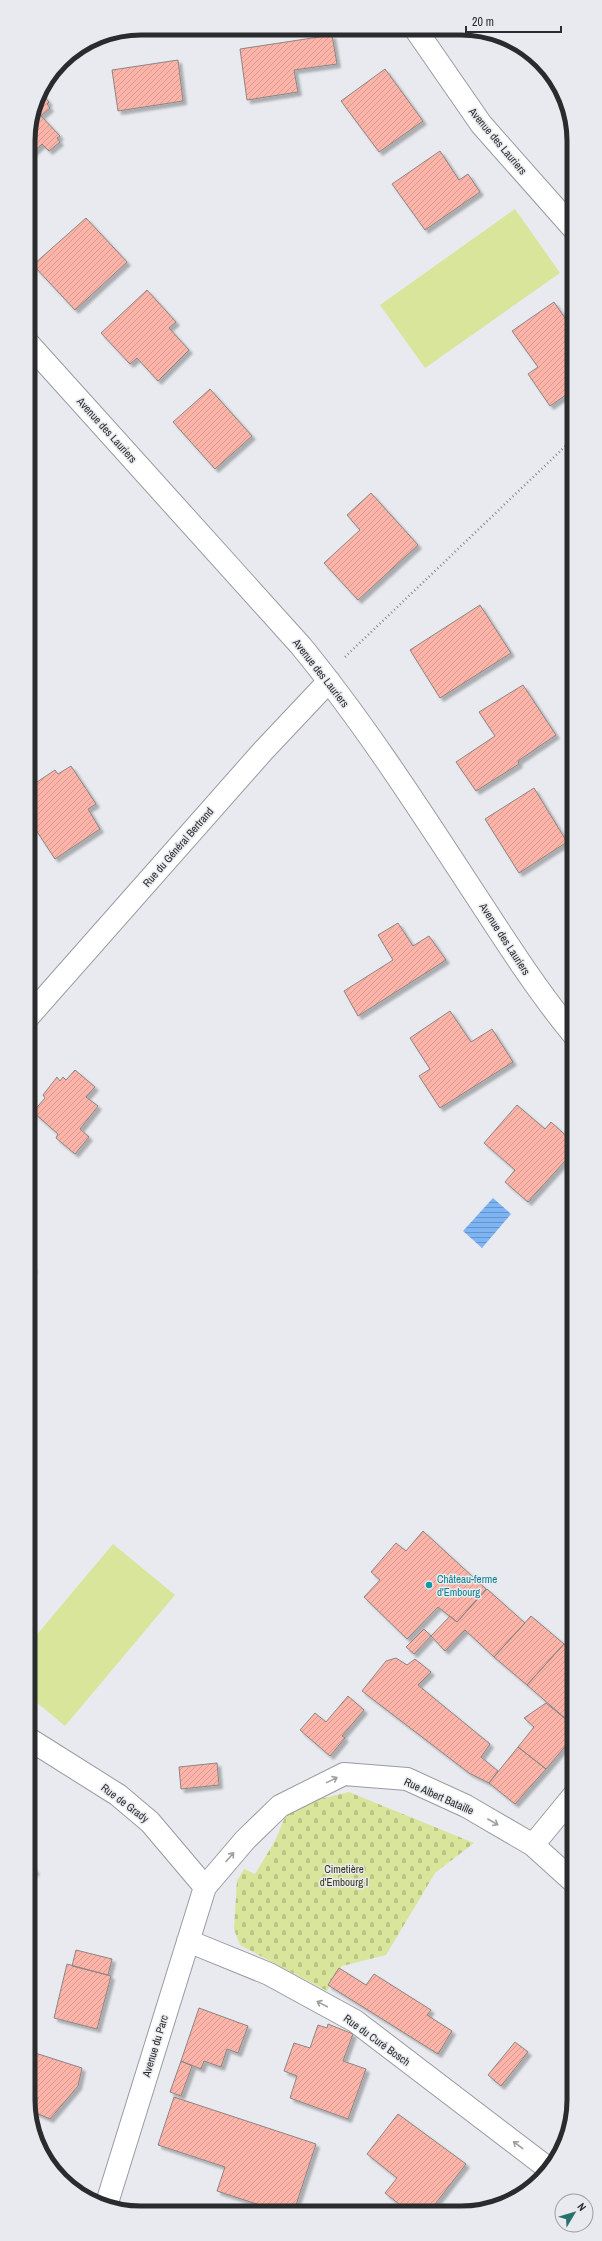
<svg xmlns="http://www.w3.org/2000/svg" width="602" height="2241" viewBox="0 0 602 2241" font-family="'Archivo Narrow',sans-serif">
<defs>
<pattern id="cemetery-stones" width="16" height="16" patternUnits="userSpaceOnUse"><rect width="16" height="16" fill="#d8e59b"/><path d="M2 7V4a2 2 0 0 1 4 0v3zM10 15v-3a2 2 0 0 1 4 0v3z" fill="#bac586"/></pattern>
<pattern id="water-rules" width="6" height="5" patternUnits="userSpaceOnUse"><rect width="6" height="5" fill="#7db4f4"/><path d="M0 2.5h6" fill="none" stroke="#6793c6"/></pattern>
<pattern id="building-hatch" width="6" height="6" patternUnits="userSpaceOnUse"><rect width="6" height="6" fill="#fdb4a8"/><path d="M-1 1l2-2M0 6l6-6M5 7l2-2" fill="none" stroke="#d99b91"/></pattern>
<filter id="shadow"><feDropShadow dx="3.5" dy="3.5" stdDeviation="1" flood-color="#0004"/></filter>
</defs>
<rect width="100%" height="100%" fill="#e8eaef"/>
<path fill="url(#cemetery-stones)" d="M349 1792 474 1843 435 1873 386 1955 342 1966 328 1984 330 1986 327 1991 240 1945 234 1929 237 1881 244 1869 255 1874 275 1841 286 1815 312 1801Z"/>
<path fill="#d8e59b" d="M515 209 560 273 425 368 380 305Z
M113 1544 175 1595 65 1726 29 1696V1644Z"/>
<path fill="url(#water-rules)" d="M493 1198 511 1214 482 1248 463 1231Z"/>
<path fill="url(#building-hatch)" stroke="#8b8584" filter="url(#shadow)" d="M332 35 337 64 294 70 298 92 247 100 240 49Z
M178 60 183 101 118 111 112 70Z
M385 69 423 121 379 152 341 101Z
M40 92 49 102 47 104 50 108 41 116 60 136 57 138 60 142 49 151 42 144 28 157V134L37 98Z
M440 151 459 180 468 174 480 192 425 230 392 184Z
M86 218 127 262 75 310 33 265Z
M147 290 176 322 169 328 189 350 158 381 137 358 130 364 101 333Z
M554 302 573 330V390L550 406 528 374 538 367 512 331Z
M210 389 252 436 215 469 173 422Z
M371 493 418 545 358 600 324 563 360 530 347 515Z
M480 605 511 653 440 698 410 650Z
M523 685 556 735 518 761 519 764 476 791 456 762 495 736 479 712Z
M71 766 96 804 88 809 100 829 55 859 28 818V788L55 770 58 774Z
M534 788 567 842 519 873 485 819Z
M398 923 413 946 429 936 446 960 358 1016 344 991 393 960 378 935Z
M450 1011 471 1042 492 1029 513 1062 440 1108 419 1076 430 1069 410 1038Z
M75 1070 95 1087 86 1097 98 1106 80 1129 89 1137 75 1154 56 1138 58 1134 33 1112 45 1098 43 1095 57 1077 60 1081 63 1077 66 1080Z
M517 1105 545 1129 551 1122 573 1142V1152L528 1202 505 1182 515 1170 484 1143Z
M573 1208V1218L569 1214Z
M29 1264 34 1268 29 1274Z
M423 1531 486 1589 457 1622 438 1607 407 1639 364 1597 380 1580 371 1572 396 1543 406 1551Z
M487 1589 525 1623 494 1657 465 1630 445 1651 431 1636 450 1616 457 1622Z
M531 1616 564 1644 527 1685 494 1657Z
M424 1629 431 1636 414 1654 406 1647Z
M564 1644 574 1653V1726L527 1685Z
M396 1658 407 1665 415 1659 431 1672 418 1685 490 1744 481 1757 498 1771 489 1783 469 1773 362 1691 386 1661Z
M348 1696 364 1710 342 1736 345 1738 330 1756 300 1730 315 1713 326 1722Z
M546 1703 574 1726V1736L546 1769 518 1747 534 1727 524 1718Z
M518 1747 546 1769 515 1804 489 1783Z
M217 1763 219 1785 181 1789 179 1767Z
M29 1862 36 1871 29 1876Z
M76 1950 112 1959 108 1975 72 1966Z
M67 1964 111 1976 97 2029 54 2018Z
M339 1968 366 1985 374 1974 431 2010 427 2015 452 2031 438 2054 328 1985Z
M199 2008 248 2026 238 2053 227 2049 221 2067 204 2061 201 2069 181 2061Z
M328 2024 353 2034 343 2061 366 2069 348 2119 290 2098 297 2076 284 2071 294 2043 310 2048 318 2025 327 2028Z
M515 2042 528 2052 501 2086 488 2075Z
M29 2051 82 2068 78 2086 50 2119 34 2112 38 2098 29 2095Z
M181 2061 192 2066 181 2096 170 2092Z
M174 2097 316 2144 294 2211H278L217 2191 225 2167 158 2145Z
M398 2114 466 2164 429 2212H409L385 2193 397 2178 367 2154Z
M513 2199 511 2201 501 2204V2200Z"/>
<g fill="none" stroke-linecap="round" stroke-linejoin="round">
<g stroke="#999ba0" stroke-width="24">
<path id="minor" d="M416 30 481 124 573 228
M28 343 301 646C364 723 418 807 473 891 505 940 536 989 573 1034
M29 1016 263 751 329 681
M29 1739 118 1795 150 1822 205 1887
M533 1845 574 1795
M188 1941 269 1974 355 2021 549 2169
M106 2206 205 1887 245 1840 280 1806 344 1774 407 1779 466 1806 533 1845 574 1882"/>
</g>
<path stroke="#86888b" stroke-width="2.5" stroke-dasharray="1 3" stroke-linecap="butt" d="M345 657 573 439"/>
<use href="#minor" stroke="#fff" stroke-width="22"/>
</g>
<defs><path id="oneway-shaft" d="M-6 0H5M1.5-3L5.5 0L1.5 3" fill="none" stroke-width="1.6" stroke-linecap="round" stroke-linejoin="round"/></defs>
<g stroke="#9fa0a0">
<use href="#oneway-shaft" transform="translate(332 1780) rotate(-26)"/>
<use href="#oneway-shaft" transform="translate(493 1822) rotate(30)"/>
<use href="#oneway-shaft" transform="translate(230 1857) rotate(-49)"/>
<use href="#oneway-shaft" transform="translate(322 2004) rotate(-152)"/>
<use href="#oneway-shaft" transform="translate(518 2145) rotate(-143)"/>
</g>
<circle fill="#0f9aa8" stroke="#e8eaef" stroke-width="1.5" cx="429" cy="1585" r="4"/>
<g text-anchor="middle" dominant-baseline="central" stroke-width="3" stroke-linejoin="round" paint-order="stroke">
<g font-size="11" fill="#2a2b2c" stroke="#e8eaef">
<text transform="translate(498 141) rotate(50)">Avenue des Lauriers</text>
<text transform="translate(107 430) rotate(48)">Avenue des Lauriers</text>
<text transform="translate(321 673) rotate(52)">Avenue des Lauriers</text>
<text transform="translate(178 847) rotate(-49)">Rue du Général Bertrand</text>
<text transform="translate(505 939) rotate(57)">Avenue des Lauriers</text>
<text transform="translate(439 1796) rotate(24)">Rue Albert Bataille</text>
<text transform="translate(125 1803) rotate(37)">Rue de Grady</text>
<text transform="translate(377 2040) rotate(36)">Rue du Curé Bosch</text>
<text transform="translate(155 2046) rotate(-73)">Avenue du Parc</text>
</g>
<g font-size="11" fill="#0d838f" stroke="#e8eaef" text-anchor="start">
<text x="437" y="1579">Château-ferme<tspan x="437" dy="13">d'Embourg</tspan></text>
</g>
<g font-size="11" fill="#333814" stroke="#e8eaef">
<text x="344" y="1869">Cimetière<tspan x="344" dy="13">d'Embourg I</tspan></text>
</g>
</g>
<path d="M0 0H602V2241H0ZM141 35H461A106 106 0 0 1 567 141V2100A106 106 0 0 1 461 2206H141A106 106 0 0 1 35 2100V141A106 106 0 0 1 141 35Z" fill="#e8eaef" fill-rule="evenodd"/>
<path fill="none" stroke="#2a2b2c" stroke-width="5" d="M141 35H461A106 106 0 0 1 567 141V2100A106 106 0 0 1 461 2206H141A106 106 0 0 1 35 2100V141A106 106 0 0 1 141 35Z"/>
<g transform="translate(574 2213) rotate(52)"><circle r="19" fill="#e8eaef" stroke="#9c9ea1"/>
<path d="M0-3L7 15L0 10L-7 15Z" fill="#297169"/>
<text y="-6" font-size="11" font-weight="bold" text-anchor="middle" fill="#2a2b2c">N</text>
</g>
<path d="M466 26v6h95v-6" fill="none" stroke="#2a2b2c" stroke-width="2"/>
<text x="472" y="26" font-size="12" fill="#2a2b2c" stroke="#e8eaef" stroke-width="3" paint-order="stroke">20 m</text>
</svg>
